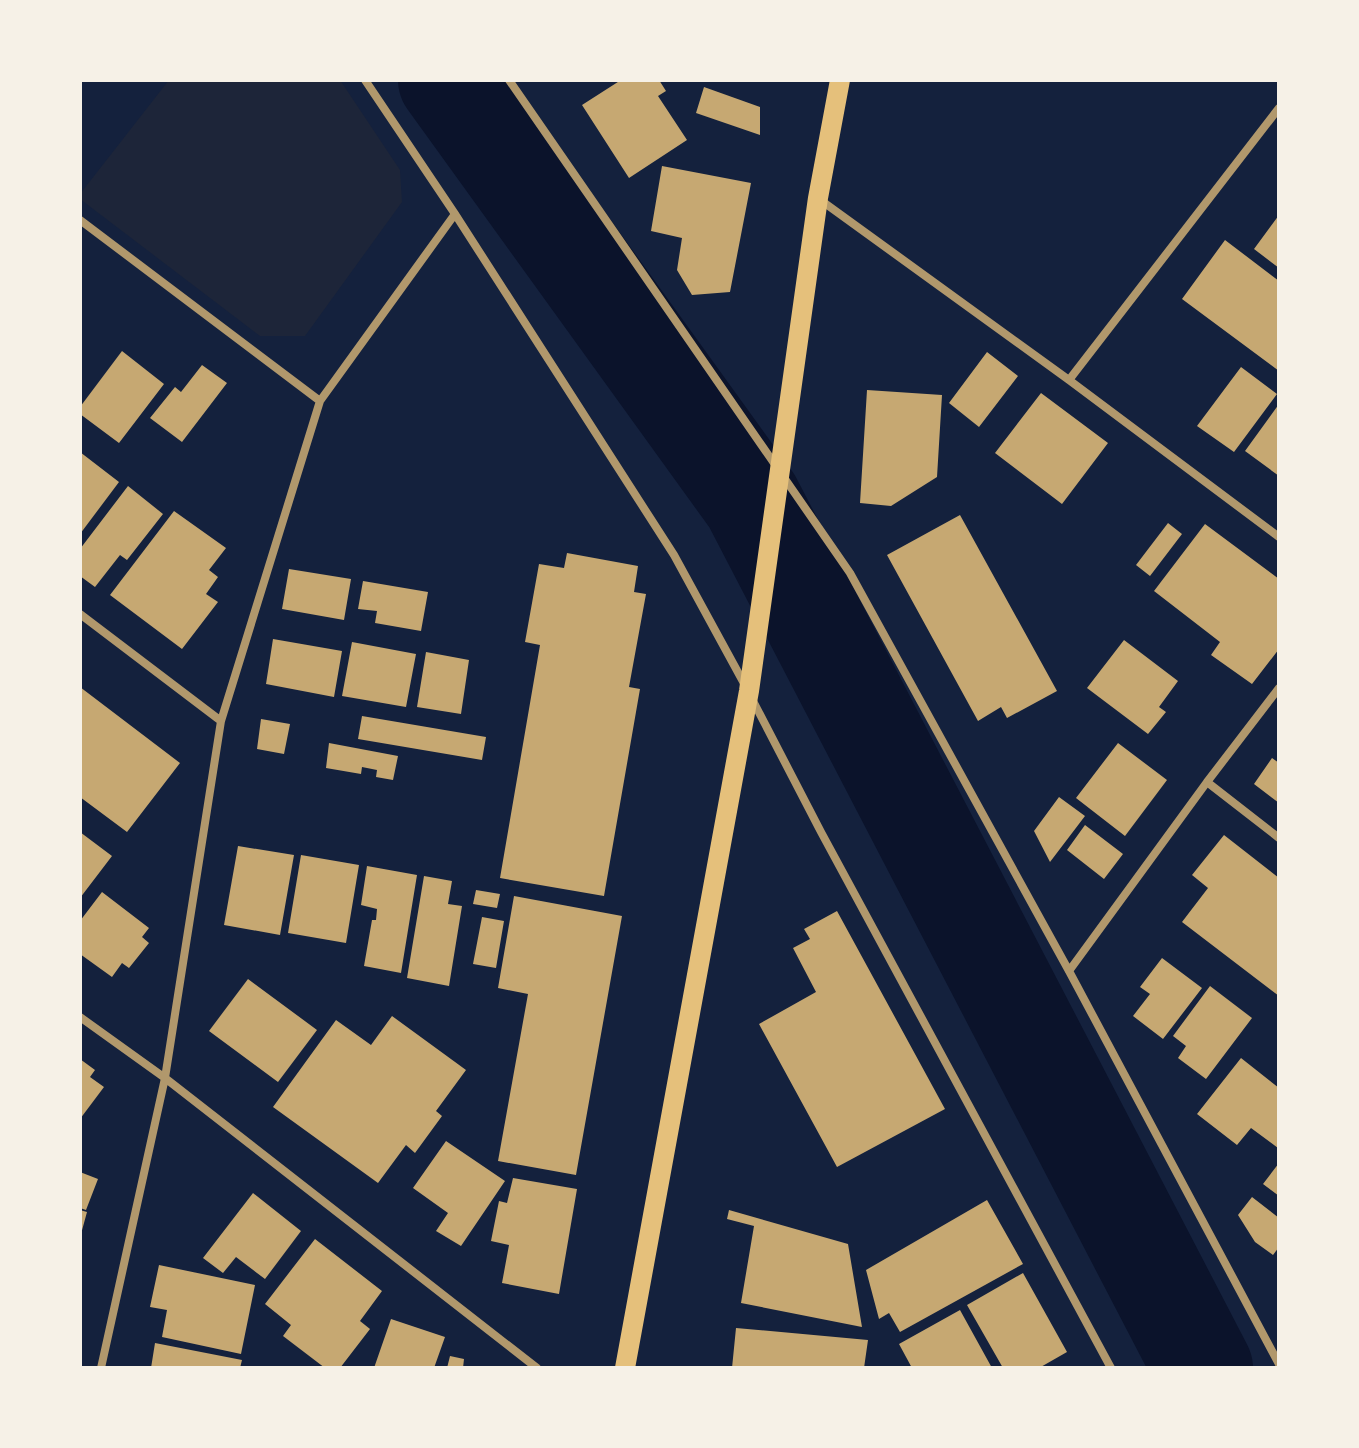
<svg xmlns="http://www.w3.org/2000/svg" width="1359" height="1448" viewBox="0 0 1359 1448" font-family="Literata,serif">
<rect width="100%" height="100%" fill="#14213d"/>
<path fill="#1d2539" d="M169 80H340L400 170 402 202 305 336H260L80 199V194Z"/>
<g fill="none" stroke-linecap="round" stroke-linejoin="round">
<path stroke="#0b132b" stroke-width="100" d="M448 80 752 501 1203 1368"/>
</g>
<path fill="#c6a872" d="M621 80H659L666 91 658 96 687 140 629 178 582 105Z
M704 87 760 107V135L696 113Z
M662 166 751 183 730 292 692 295 677 270 682 238 651 231Z
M1279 215V268L1254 249Z
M1225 240 1279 281V371L1182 299Z
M122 351 164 384 119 443 80 414V407Z
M987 352 1018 376 979 427 949 403Z
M202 365 227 383 182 442 150 418 175 387 181 392Z
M1241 367 1277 394 1234 452 1197 426Z
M867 390 942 395 937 477 891 506 860 503Z
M1041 393 1108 443 1062 504 995 453Z
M1279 404V476L1245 451Z
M80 452 119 482 80 534Z
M128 486 163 514 127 560 120 555 95 587 80 576V549Z
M174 511 226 548 209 570 218 577 206 594 218 602 182 649 110 595Z
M960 515 1057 691 1007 718 1001 707 978 721 887 555Z
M1168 523 1182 534 1150 576 1136 565Z
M1205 524 1279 579V649L1252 684 1211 655 1220 642 1154 591Z
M567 553 638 566 634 592 646 594 629 687 640 689 604 896 500 878 540 645 525 642 539 564 564 568Z
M289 569 351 579 344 620 282 609Z
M363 581 428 592 421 631 375 623 377 611 358 609Z
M273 639 342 651 334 697 266 684Z
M1124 640 1178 681 1159 707 1166 712 1148 734 1087 688Z
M352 642 416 654 406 707 342 696Z
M426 652 469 660 461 714 417 707Z
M80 687 180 763 127 832 80 797Z
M362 716 486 737 482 760 358 739Z
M261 719 290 724 284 754 257 749Z
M329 743 398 756 393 780 376 777 377 770 362 767 361 774 326 768Z
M1118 743 1167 780 1125 836 1076 798Z
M1272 758 1279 763V803L1254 784Z
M1059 797 1085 816 1050 862 1034 831Z
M1085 825 1123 854 1104 879 1067 850Z
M80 832 112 856 80 898Z
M1224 835 1279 878V996L1182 922 1208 888 1192 875Z
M238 846 294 855 280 935 224 925Z
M301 855 359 865 346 943 288 933Z
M367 866 417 875 401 973 364 966 372 920H376L377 909 361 905Z
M424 876 452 881 448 904 462 906 449 986 407 978Z
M476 890 500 894 497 908 473 904Z
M102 892 149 928 142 937 149 943 129 968 122 963 112 977 80 954V921Z
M514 896 622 916 576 1175 498 1161 528 994 498 988Z
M837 911 945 1109 837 1167 759 1024 816 992 793 948 810 939 804 929Z
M482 917 504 921 496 968 473 964Z
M1162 958 1202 988 1163 1039 1133 1016 1150 994 1140 987Z
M248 979 317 1030 278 1082 209 1031Z
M1210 986 1252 1018 1206 1079 1178 1058 1186 1046 1173 1036Z
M392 1016 466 1070 436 1111 442 1116 415 1153 406 1145 378 1183 273 1107 336 1020 371 1045Z
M1241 1058 1279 1088 1278 1148 1251 1128 1237 1145 1197 1114Z
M80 1059 95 1070 90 1077 104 1087 80 1119Z
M446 1141 505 1181 461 1246 436 1231 448 1213 413 1188Z
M1279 1163V1196L1263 1184Z
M80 1172 98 1179 86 1210 80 1208Z
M513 1178 577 1189 559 1294 502 1283 509 1245 491 1241 499 1201 507 1203Z
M253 1193 301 1231 265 1279 236 1257 223 1273 203 1258Z
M1252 1197 1279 1218V1247L1273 1255 1255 1242 1238 1215Z
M987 1200 1023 1264 900 1332 889 1313 879 1319 866 1270Z
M80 1210 87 1212 81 1234H80Z
M729 1210 848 1244 862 1327 741 1303 754 1226 727 1219Z
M315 1239 382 1291 360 1321 370 1329 340 1368H325L283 1336 291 1325 265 1304Z
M159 1265 255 1285 241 1354 162 1337 167 1310 150 1307Z
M1023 1273 1067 1352 1039 1368H1003L967 1305Z
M960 1310 992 1368H912L899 1344Z
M391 1319 445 1337 434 1368H374Z
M736 1328 868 1340 864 1368H732Z
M155 1343 242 1360 240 1368H151Z
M450 1356 464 1359 463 1368H447Z"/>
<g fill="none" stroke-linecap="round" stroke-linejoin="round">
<path stroke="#b1986c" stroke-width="8" d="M365 80 455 214 674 555 746 687
M509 80 850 573 1069 971 1279 1364
M819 199 1069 380 1279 537
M80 220 320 401
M1069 380 1279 108
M80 614 221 721
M752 699 821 832 1111 1368
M1207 782 1279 838
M1069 971 1207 782 1279 688
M80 1017 165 1078 537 1368
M101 1368 165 1078 221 721 320 401 455 214"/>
<path stroke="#e5c07b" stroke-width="20" d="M625 1368 749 691 818 198 840 80"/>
</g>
<rect width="1359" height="1448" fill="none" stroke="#f6f1e7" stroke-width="164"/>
</svg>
